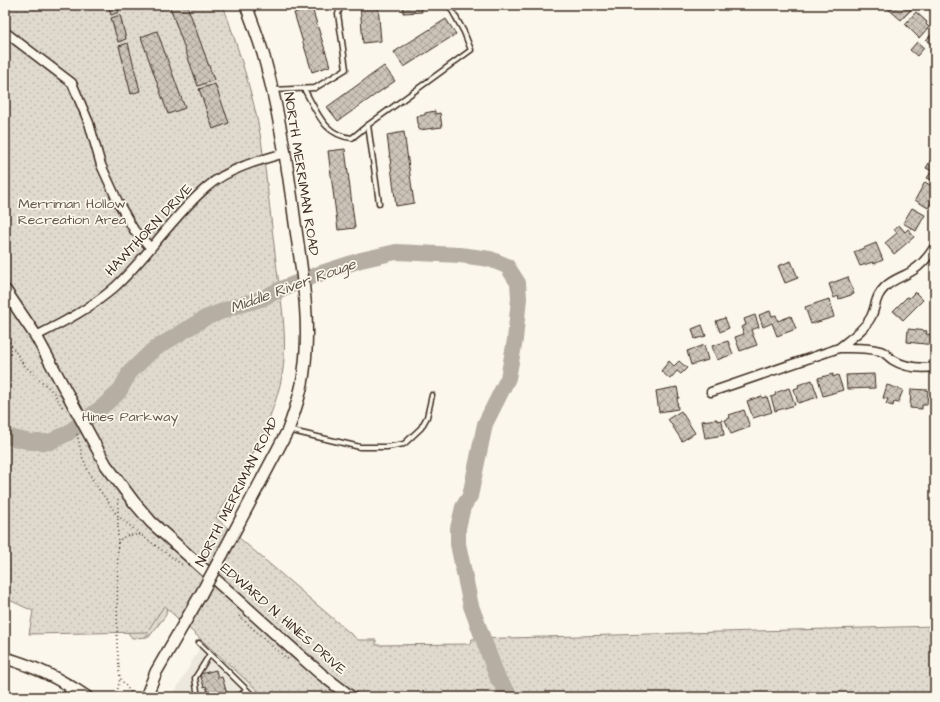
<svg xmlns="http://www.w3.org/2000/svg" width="940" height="702" viewBox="0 0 940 702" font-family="'Architects Daughter',sans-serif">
<defs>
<pattern id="forest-firs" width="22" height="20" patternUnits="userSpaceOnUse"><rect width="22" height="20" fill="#dfd9ce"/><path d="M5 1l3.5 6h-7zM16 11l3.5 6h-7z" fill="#c0bab0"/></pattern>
<pattern id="park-dots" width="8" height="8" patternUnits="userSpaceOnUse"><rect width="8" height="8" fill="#dfd9ce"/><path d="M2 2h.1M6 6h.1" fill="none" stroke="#c0bab0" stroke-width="1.8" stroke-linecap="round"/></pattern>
<pattern id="building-cross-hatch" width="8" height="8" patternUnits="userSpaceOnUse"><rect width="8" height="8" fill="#ccc4b9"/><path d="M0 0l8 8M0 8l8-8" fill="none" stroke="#a79f96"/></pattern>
</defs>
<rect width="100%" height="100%" fill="#fbf7ec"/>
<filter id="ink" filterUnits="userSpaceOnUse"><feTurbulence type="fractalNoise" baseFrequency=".025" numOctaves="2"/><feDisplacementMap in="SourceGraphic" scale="8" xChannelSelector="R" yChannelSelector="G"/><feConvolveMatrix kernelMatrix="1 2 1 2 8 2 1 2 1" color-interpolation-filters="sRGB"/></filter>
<g filter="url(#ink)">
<path fill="#ede8dd" d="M203 642 265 697H172Z"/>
<path fill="url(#forest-firs)" stroke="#8d8276" d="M167 604 166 615 149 637 132 638 126 630Z"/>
<path fill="url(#park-dots)" stroke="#8d8276" d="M5 5H223C238 48 253 93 261 139 267 179 271 221 276 262 281 302 290 345 280 385 268 433 241 476 216 518L358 640H376V645L471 644 472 639 935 626V697H265L164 606 147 632 29 634 33 611 5 598Z"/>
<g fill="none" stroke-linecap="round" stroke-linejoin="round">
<path stroke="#b6aea2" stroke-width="16" d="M5 436 31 442H50L68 433 101 408 119 392 130 372 153 350 205 318 233 307 261 299 281 289 324 272 361 260 396 252 460 255 490 259 507 266 518 283 519 298 515 340 508 378 485 424 470 496 463 507 458 528V544L471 606 498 679 511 697"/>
</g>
<path fill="url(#building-cross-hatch)" stroke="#3b2a1e" d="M108 5H117L119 12 111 15Z
M176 5H187L214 80 198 86 170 7Z
M360 5H378L381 41 363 43Z
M403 5H421L422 12 403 13Z
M889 5H908L907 6 911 10 901 20 886 7Z
M312 8 330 66 312 72 294 13Z
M916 12 927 22 926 24 929 27 919 38 905 24Z
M120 15 126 39 118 42 111 18Z
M446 19 456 34 404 67 394 52Z
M157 31 185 108 168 114 141 37Z
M935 31V49L926 40Z
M917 42 924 48 917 56 910 50Z
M128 43 140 91 131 94 119 46Z
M384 66 395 81 338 121 327 107Z
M215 84 229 123 213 129 199 89Z
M435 111V114L440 113 442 127 419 130 417 116 425 115V113Z
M404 132 414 203 396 206 387 135Z
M345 149 355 228 338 230 328 151Z
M932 158 935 160V183L927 178 932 171 926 168Z
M925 182 935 188V201L933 204 931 203 928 208 915 200Z
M912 208 925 215 916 231 903 223Z
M899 225 905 232 908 229 914 237 894 254 885 243 897 233 894 229Z
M876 243 883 260 874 264 873 262 860 266 854 252Z
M791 261 798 278 785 283 778 266Z
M848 277 854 294 839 299 838 296 834 298 829 284Z
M915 292 923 300 903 320 893 311 907 297 909 298Z
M829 299 834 317 811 324 805 307Z
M770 311 772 316 776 315 778 321 791 316 796 329 777 336 772 323 763 327 759 315Z
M755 315 759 327 751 330 757 345 740 351 735 337 744 334 741 327 746 325 744 319Z
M725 318 729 328 720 332 716 321Z
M702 325 706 336 695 339 692 329Z
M908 329 927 331 926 334 935 335 934 345 907 342Z
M728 341 733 354 717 360 712 346Z
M704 345 708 360 691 365 687 351Z
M669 361 674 366 679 361 687 368 681 374 677 371 670 379 661 371Z
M833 374V377L838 375 843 390 823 396 818 378Z
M874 374 875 388 847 389 846 375Z
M812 380 818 397 798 403 794 389 799 387 798 385Z
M887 385 903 390 898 403 894 402 893 406 886 404 888 399 883 398Z
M677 387 679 398H677L678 409 659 412 656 391Z
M789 388 795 405 775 411 771 397 776 395 775 393Z
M911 389 928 390 927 405H922V409L910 408Z
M762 396V398L767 397 772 412 753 418 747 401Z
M744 410 750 427 731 434 725 420 730 418 729 415Z
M681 411 695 433 682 441 668 419Z
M717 419V421L722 420 724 435 705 438 702 421Z
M216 670 218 678 222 677 228 697H209L206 686 204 687 200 674Z"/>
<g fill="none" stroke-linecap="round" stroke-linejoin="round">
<g stroke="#3b2a1e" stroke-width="7">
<path id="lane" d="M304 89C317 111 323 135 352 138L368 125
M273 90 315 88 346 69 338 14 341 5
M379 203 368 125 471 50 464 32 449 5
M288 430 360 447H387L404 444 421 428 427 417 432 395
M199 643 254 697
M66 697 68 686
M198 697 195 678 210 654
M239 697 246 690"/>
</g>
<g stroke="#3b2a1e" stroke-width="11">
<path id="street" d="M5 32 72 83 89 123 101 165 118 202 134 230 151 248
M36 336C64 322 93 307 116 286 149 255 173 216 207 187 227 169 260 160 285 153
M839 348C850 339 864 330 871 317 877 305 874 298 885 287 893 279 903 277 912 271 922 265 929 256 935 246
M711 392 839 348C852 348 867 347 880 351 885 352 888 357 893 360 906 368 919 369 935 367"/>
</g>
<g stroke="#3b2a1e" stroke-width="14">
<path id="secondary" d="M5 290 36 336 106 465 133 501 151 522 297 653 321 674 351 697
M222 555 288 430C295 411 302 391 304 371 311 322 302 272 295 223 288 167 279 111 264 57 259 39 252 22 246 5
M5 658C34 666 62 680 87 697
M146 697 156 672 201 594"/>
</g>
<path stroke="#3b2a1e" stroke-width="1.5" stroke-dasharray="1 3" stroke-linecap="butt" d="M5 335 23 364 54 393 63 408
M77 434 83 459 92 479 117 515 141 535 184 566
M118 499 117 645 120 678 131 693
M118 543C123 534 132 535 141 535
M239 616 271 645 290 661
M116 697 120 678"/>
<use href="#lane" stroke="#fbf7ec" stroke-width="4"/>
<use href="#street" stroke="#fbf7ec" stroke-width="8"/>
<use href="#secondary" stroke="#fbf7ec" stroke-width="11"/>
<g stroke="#3b2a1e" stroke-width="14" stroke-linecap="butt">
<path id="secondary-bridge" d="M201 594 222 555"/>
</g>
<use href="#secondary-bridge" stroke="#fbf7ec" stroke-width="11"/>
</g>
</g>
<g text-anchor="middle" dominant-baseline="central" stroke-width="3.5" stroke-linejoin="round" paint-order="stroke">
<g font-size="14" fill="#3b2a1e" stroke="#fbf7ec">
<text transform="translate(301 174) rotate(81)">NORTH MERRIMAN ROAD</text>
<text transform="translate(149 230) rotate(-47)">HAWTHORN DRIVE</text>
<text transform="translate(237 492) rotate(-63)">NORTH MERRIMAN ROAD</text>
<text transform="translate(283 619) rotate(41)">EDWARD N. HINES DRIVE</text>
</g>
<g font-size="14" fill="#64564a" stroke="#fbf7ec">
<text x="72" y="204">Merriman Hollow<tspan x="72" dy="16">Recreation Area</tspan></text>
<text x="130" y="417">Hines Parkway</text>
</g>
<g font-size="15" font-style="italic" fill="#605246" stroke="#fbf7ec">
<text transform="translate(293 286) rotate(-20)">Middle River Rouge</text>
</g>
</g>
<rect width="940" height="702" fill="none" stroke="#fbf7ec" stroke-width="20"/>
<rect x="10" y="10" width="920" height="682" fill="none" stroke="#3b2a1e" stroke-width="1.5" filter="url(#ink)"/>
</svg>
